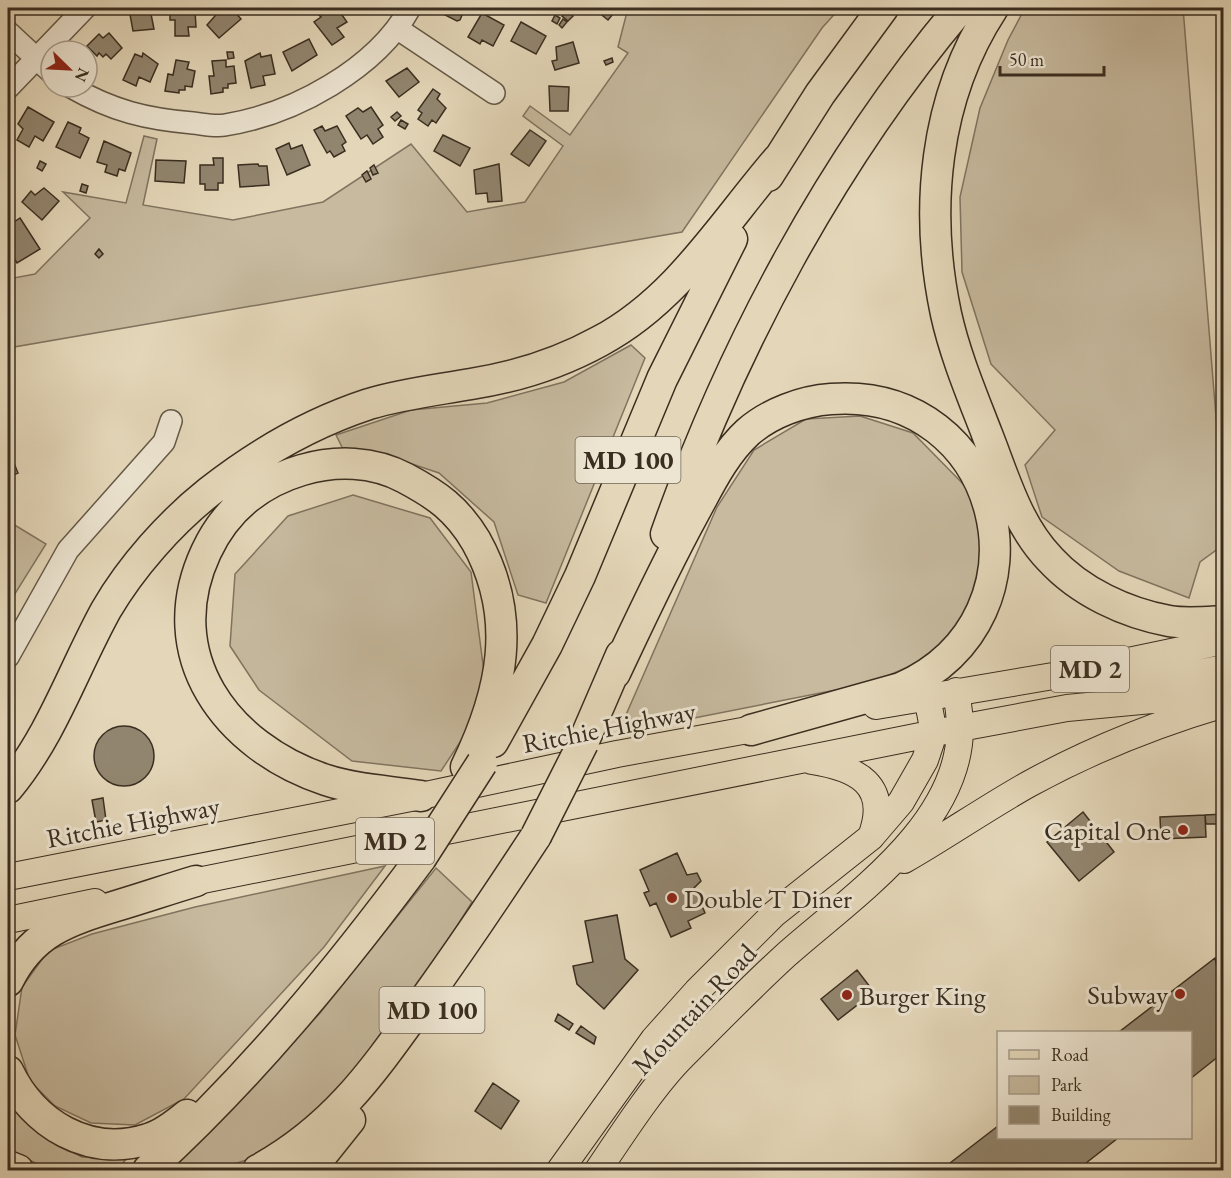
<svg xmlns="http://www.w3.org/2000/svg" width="1231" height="1178" viewBox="0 0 1231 1178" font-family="'EB Garamond',serif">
<rect width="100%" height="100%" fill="#e4d7b9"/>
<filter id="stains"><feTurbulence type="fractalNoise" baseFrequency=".00333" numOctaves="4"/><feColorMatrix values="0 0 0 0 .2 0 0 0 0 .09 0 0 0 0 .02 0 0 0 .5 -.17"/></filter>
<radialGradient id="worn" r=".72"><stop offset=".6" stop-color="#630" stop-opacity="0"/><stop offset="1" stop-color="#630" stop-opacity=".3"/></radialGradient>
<path fill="#c7ba9f" stroke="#807460" stroke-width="1.5" d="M628 8H840L822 28 682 232 8 348V279L35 274 90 218 63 192 126 203 144 136 157 139 143 205 233 220 323 202 411 144 467 212 525 202 563 146 523 116 530 106 570 135 628 53 618 47Z
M1025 8H1183L1224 516 1223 545 1200 562 1189 598 1119 571 1042 517 1025 465 1055 430 991 364 962 272 960 197 980 108 1008 40Z
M631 345 645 358 546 603 518 595 494 522 439 473 385 455 343 449 336 435 411 410 487 403 564 382Z
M860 416 913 433 968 489 981 520 982 565 969 613 938 654 871 683 618 733 717 507 754 450 806 419Z
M353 495 430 518 471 572 485 680 470 727 441 771 352 761 259 690 230 646 235 574 288 516Z
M8 521 46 544 8 605Z
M385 866 324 947 184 1099 135 1125 91 1123 55 1106 30 1081 15 1035 22 987 48 951 92 934 195 907Z
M436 868 472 902 417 991 333 1099 258 1156 216 1170H172L320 1013Z
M8 1099 46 1138 82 1157 126 1159 118 1170H62L45 1167 8 1151Z"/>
<path fill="#928670" stroke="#3a2e20" stroke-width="1.5" d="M135 8H155L156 13 151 14 154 29 133 31 129 9Z
M170 8H189L190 11H195L196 27H188L189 36H175V20H170Z
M222 8H231L241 19 219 38 207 25Z
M333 8H337L347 22 337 28 344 37 332 45 314 22 321 17 318 14Z
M443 8H465L460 20 457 21 441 13Z
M593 8H618L608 20Z
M566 10 573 16 568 21 562 16Z
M482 13 504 25 493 46 482 40 480 44 468 37Z
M555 15 560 18 557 24 552 21Z
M563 19 567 22 562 28 559 25Z
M521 22 546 36 536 54 511 41Z
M109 33 122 48 111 59 106 54 103 57 99 53 97 56 87 46 99 34 103 38Z
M309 39 317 55 292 71 283 52Z
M573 42 579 63 555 70 552 61 557 60 556 47Z
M227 52H233L234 58 228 59Z
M143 53 158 64 150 82 139 77 136 86 123 80 135 54 142 57Z
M260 53 261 57 271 55 275 74 263 76 265 85 251 88 245 61Z
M612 58 613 62 606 65 604 61Z
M176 60 189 62 187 69 195 71 192 87 185 86V90H179V93L165 91 168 74 173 75Z
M226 60V67L234 66 236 83 228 84V88H223V92L211 94 209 76H214L212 61Z
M407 68 419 82 399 97 386 81Z
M549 86 569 87 568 111H550Z
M433 89 440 94 437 99 446 108 436 123 432 120 428 126 418 119 422 113 418 110Z
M28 107 54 122 43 141 35 136 29 147 17 140 23 129 18 124Z
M371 107 383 125 378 129 383 137 373 144 367 135 361 139 346 116 358 108 363 112Z
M397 112 401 116 395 121 391 117Z
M401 120 408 124 405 129 398 125Z
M68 122 81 128 79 133 89 138 80 158 56 147Z
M322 126 325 131 337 126 346 142 342 145 345 151 334 157 330 151 327 153 314 130Z
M530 130 546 141 529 166 511 154Z
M443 135 470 148 460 166 434 151Z
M104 141 131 153 125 171 119 169 117 176 105 172 107 165 97 162Z
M289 143 291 149 302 145 310 165 287 175 276 149Z
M213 158H223V183H218V190H205V184H200V165H214Z
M156 160 186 161 184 183 155 181Z
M40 161 46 164 42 171 37 168Z
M258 164 259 166H267L269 185 240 187 238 165Z
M499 164 502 201 488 202 487 193 476 194 474 170Z
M374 165 378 173 373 175 370 168Z
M367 171 371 179 366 182 362 175Z
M82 184 88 186 86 193 80 191Z
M44 188 59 201 42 220 22 202 31 191 35 195Z
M20 218 40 249 17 263 8 248V232L10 230 8 226Z
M99 249 103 254 99 258 95 254Z
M8 448 18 473 8 477Z
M94 756a30 30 0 1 1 60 0a30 30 0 1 1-60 0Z
M103 798 106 820 96 822 92 800Z
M1083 812 1114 852 1079 881 1047 842Z
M1224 814V824H1206L1205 815Z
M1205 815 1206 837 1161 839 1160 817Z
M677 853 687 875 697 873 701 881 694 888 705 913 688 921 691 928 671 937 656 903 650 906 644 893 649 891 640 870Z
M617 915 625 959 638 970 604 1009 577 984 573 966 593 962 585 921Z
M1215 958 1224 999V1052L1190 1079V1032H1119Z
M857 970 874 992 838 1020 821 999Z
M558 1014 573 1024 569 1030 555 1021Z
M581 1026 596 1037 594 1044 576 1033Z
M493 1083 519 1101 501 1129 475 1111Z
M998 1126V1138H1118L1077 1170H941Z"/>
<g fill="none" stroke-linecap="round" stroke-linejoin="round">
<g stroke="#645846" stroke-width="24">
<path id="minor" d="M398 29 494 93
M8 32 51 72
M71 87C113 111 146 119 193 123 203 124 215 127 225 125 294 114 376 69 410 8
M8 88 85 8
M8 657 68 550 164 442 171 421"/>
</g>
<g stroke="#3a2e20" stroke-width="28">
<path id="major" d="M1110 694 1135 685 1224 668
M876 706 1071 673 1224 641
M812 761C856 768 891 784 871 837
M904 860C946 836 986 808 1029 784 1091 750 1156 724 1224 704
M8 877 421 796 617 754 769 726
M178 885 960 728 1067 708 1173 698 1224 687
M8 920 95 902
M560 1170 654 1039 697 991 774 914 871 837 901 802 925 760 934 733 927 697
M598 1170C621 1136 653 1086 682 1057 716 1023 750 988 786 955 850 898 961 825 960 727 960 715 958 703 956 691"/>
</g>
<g stroke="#3a2e20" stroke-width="33">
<path id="highway" d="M993 8C934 98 924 210 946 314 955 355 972 395 987 434 1004 477 1017 525 1050 559 1080 592 1126 613 1169 621 1186 624 1206 622 1224 621
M768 176 820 94 883 8
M666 534C732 347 832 160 960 8
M615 673C640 620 665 566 693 515 709 486 723 455 748 432 770 413 802 401 831 399 1002 386 1061 616 901 688L751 730
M493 742 547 645 580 576 662 379 732 239
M583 743 621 655
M8 788C52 735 73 670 106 610 131 567 170 523 209 492 256 455 311 423 369 404 402 394 437 390 471 384 516 377 560 363 600 341 677 300 722 224 778 159
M421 796C390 791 356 790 326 780 226 747 158 655 206 552 225 511 258 483 302 470 336 460 373 461 405 478 437 495 457 509 476 541 519 618 502 693 466 767
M8 981C32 932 67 921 116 906 143 898 169 889 196 881
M8 1071C33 1124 89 1158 148 1139 162 1135 176 1124 187 1115
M8 1166 18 1170
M148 1170C251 1076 338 970 421 858
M258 1170C336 1127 374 1070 425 999 463 946 500 891 536 836
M310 1170 350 1120"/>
</g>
<use href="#minor" stroke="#ede5d2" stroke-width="21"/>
<use href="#major" stroke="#e4d7b9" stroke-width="26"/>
<use href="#highway" stroke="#e4d7b9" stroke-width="30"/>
<g stroke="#3a2e20" stroke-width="33" stroke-linecap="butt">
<path id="highway-bridge" d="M536 836 583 743
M421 858 482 763"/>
</g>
<use href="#highway-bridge" stroke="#e4d7b9" stroke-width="30"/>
</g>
<g fill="#8f2418" stroke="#ede5d2" stroke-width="2">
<circle cx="1183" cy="830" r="6"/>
<circle cx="672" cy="898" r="6"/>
<circle cx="1180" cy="994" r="6"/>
<circle cx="847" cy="995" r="6"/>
</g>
<g text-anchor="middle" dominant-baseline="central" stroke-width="6" stroke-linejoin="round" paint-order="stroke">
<g fill="#ede5d2" stroke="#706555" stroke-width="1.5">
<rect x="575.5" y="437" width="105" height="46" rx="4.5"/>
<rect x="1051" y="646" width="78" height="46" rx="4.5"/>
<rect x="356" y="818" width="78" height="46" rx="4.5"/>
<rect x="379.5" y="987" width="105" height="46" rx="4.5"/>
</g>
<g font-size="26" font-weight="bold" fill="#3a2e20">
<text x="628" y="460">MD 100</text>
<text x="1090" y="669">MD 2</text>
<text x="395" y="841">MD 2</text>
<text x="432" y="1010">MD 100</text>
</g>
<g font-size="27" fill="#3a2e20" stroke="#ede5d2">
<text transform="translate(609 727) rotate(-11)">Ritchie Highway</text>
<text transform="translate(133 822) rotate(-11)">Ritchie Highway</text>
<text transform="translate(694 1009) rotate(-47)">Mountain Road</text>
</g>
<g font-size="27" fill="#3a2e20" stroke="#ede5d2" text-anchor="end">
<text x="1171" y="830">Capital One</text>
<text x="684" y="898" text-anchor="start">Double T Diner</text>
<text x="1168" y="994">Subway</text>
<text x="859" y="995" text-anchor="start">Burger King</text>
</g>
</g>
<rect width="1231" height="1178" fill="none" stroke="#e4d7b9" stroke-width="30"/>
<rect x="9" y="9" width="1213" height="1160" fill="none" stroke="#3a2e20" stroke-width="3"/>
<rect x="15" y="15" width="1201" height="1148" fill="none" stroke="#3a2e20" stroke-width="1.5"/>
<rect x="997" y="1031" width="195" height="108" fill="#ede5d2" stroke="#a59c8b" stroke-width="1.5"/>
<rect x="1009" y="1050" width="30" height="9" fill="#e4d7b9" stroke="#a59c8b" stroke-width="1.5"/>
<text x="1051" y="1061" font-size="18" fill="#3a2e20">Road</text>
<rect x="1009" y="1076" width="30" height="18" fill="#c7ba9f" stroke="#a59c8b" stroke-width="1.5"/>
<text x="1051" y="1091" font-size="18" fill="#3a2e20">Park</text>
<rect x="1009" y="1106" width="30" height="18" fill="#928670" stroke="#a59c8b" stroke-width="1.5"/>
<text x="1051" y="1121" font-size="18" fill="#3a2e20">Building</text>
<g transform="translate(69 69) rotate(114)"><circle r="28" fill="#ede5d2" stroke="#a59c8b" stroke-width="1.5"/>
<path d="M0-4.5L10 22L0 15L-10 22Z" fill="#8f2418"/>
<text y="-9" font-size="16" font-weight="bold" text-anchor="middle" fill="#3a2e20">N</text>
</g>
<path d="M1000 66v9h104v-9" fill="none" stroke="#3a2e20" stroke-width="3"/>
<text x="1009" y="66" font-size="18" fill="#3a2e20" stroke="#ede5d2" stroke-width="4.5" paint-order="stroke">50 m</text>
<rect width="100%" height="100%" filter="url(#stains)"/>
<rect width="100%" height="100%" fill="url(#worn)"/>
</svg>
